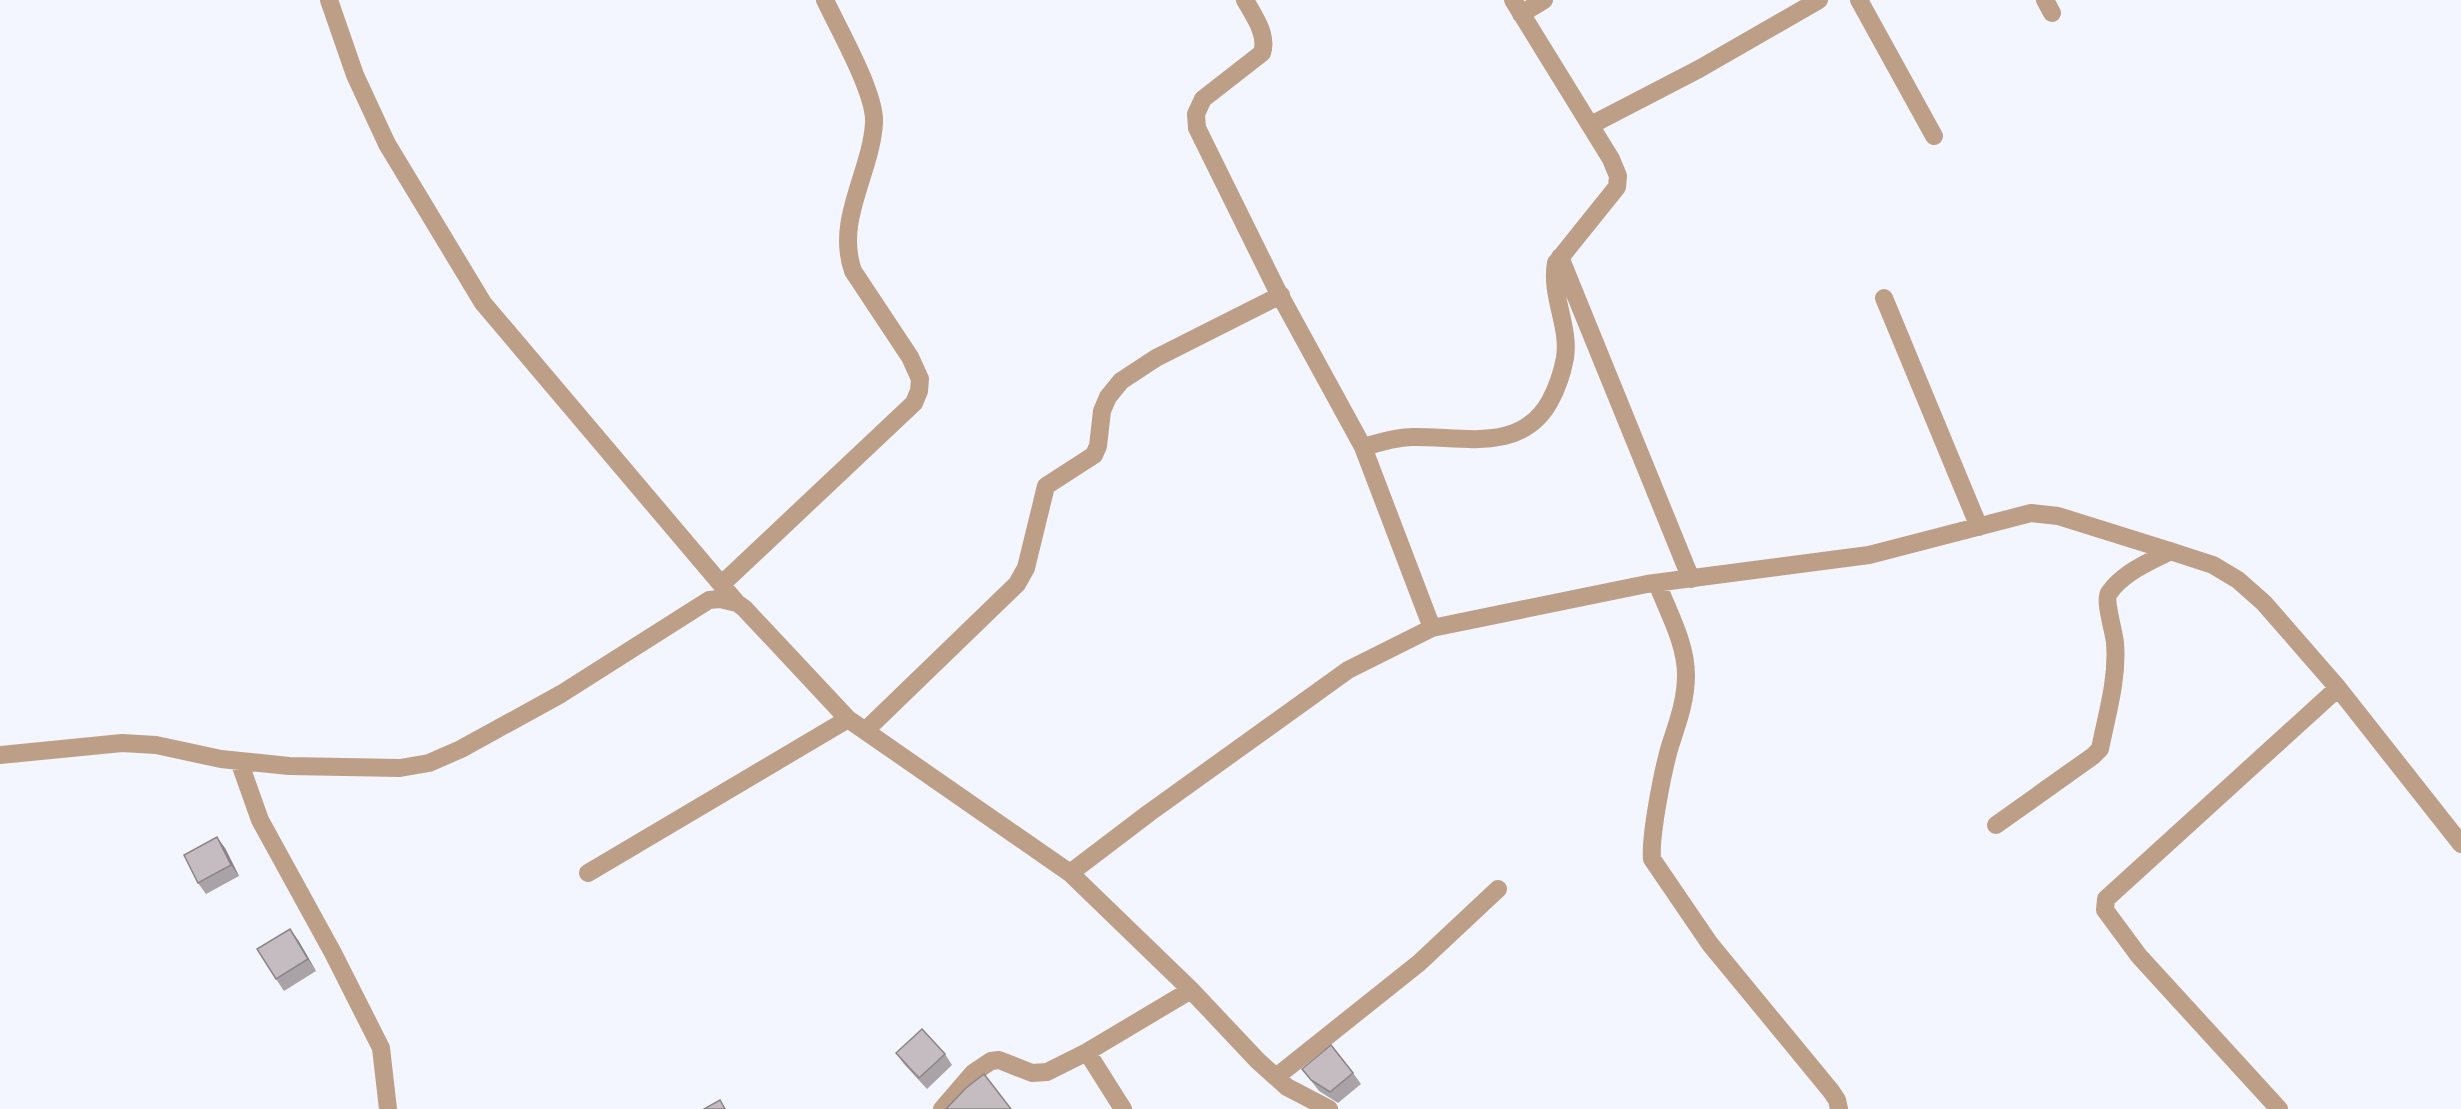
<svg xmlns="http://www.w3.org/2000/svg" width="2461" height="1109" viewBox="0 0 2461 1109" font-family="Overpass,sans-serif">
<rect width="100%" height="100%" fill="#f4f6ff"/>
<g fill="none" stroke-linecap="round" stroke-linejoin="round">
<path stroke="#bd9f87" stroke-width="18" d="M329 0 355 75 387 144 483 303 737 603
M1245 0C1254 16 1268 35 1262 53L1203 99 1196 114 1197 128 1276 288 1363 447 1432 628
M1859 0 1934 136
M2045 0 2052 13
M1521 14 1544 0
M1591 125 1699 69 1819 0
M1560 257 1691 579
M1884 298 1979 527
M1363 447C1379 443 1396 437 1412 437 1462 436 1521 454 1550 401 1557 388 1562 374 1565 358 1570 326 1550 295 1556 263L1617 187 1618 176 1611 159 1513 0
M1657 583C1668 612 1686 643 1686 675 1686 700 1678 722 1670 746 1663 770 1650 835 1652 859L1710 944 1831 1091 1837 1100 1839 1109
M722 584 914 403 919 391 920 379 910 357 853 271C835 220 871 173 874 123 876 94 838 28 825 0
M866 730 1017 584 1026 568 1046 486 1094 455 1098 446 1102 411 1108 397 1121 381 1156 358 1281 295
M0 755 122 743 156 745 221 759 289 766 400 768 429 763 461 749 561 694 709 600 720 599 737 603 744 608 848 719 1070 873 1191 990 1258 1061 1287 1087 1329 1109
M239 761 260 820 333 953 381 1048 388 1109
M1996 825 2093 756 2100 749C2107 714 2118 678 2115 643 2114 631 2104 601 2109 593 2123 572 2150 562 2170 551
M588 873 848 719
M1070 873 1149 813 1348 670 1432 628 1647 584 1869 555 2031 513 2058 516 2170 551 2213 565 2238 580 2264 603 2338 688 2461 844
M1087 1052 1123 1109
M1276 1077 1419 963 1498 889
M942 1109 973 1073 991 1061 999 1060 1032 1073 1047 1072 1087 1052 1191 990
M2279 1109 2139 956 2105 910 2106 899 2338 688"/>
</g>
<path fill="#a9a2a6" d="M225 848 239 876 206 894 198 883Z
M298 940 316 971 284 991 276 979Z
M896 1053 945 1054 952 1065 927 1089 904 1064Z
M1302 1069 1353 1073 1361 1084 1338 1103 1319 1091Z"/>
<path fill="#8a8487" d="M217 837 225 848 239 876 231 865Z
M290 929 298 940 316 971 308 959Z"/>
<path fill="#c5bcc1" stroke="#8a8487" stroke-width="1.5" d="M217 837 231 865 198 883 184 855Z
M290 929 308 959 276 979 257 949Z
M922 1029 945 1054 919 1078 896 1053Z
M1331 1045 1353 1073 1330 1092 1311 1080 1302 1069Z
M984 1074 1011 1109H946L966 1088Z
M720 1100 725 1109H704Z"/>
</svg>
